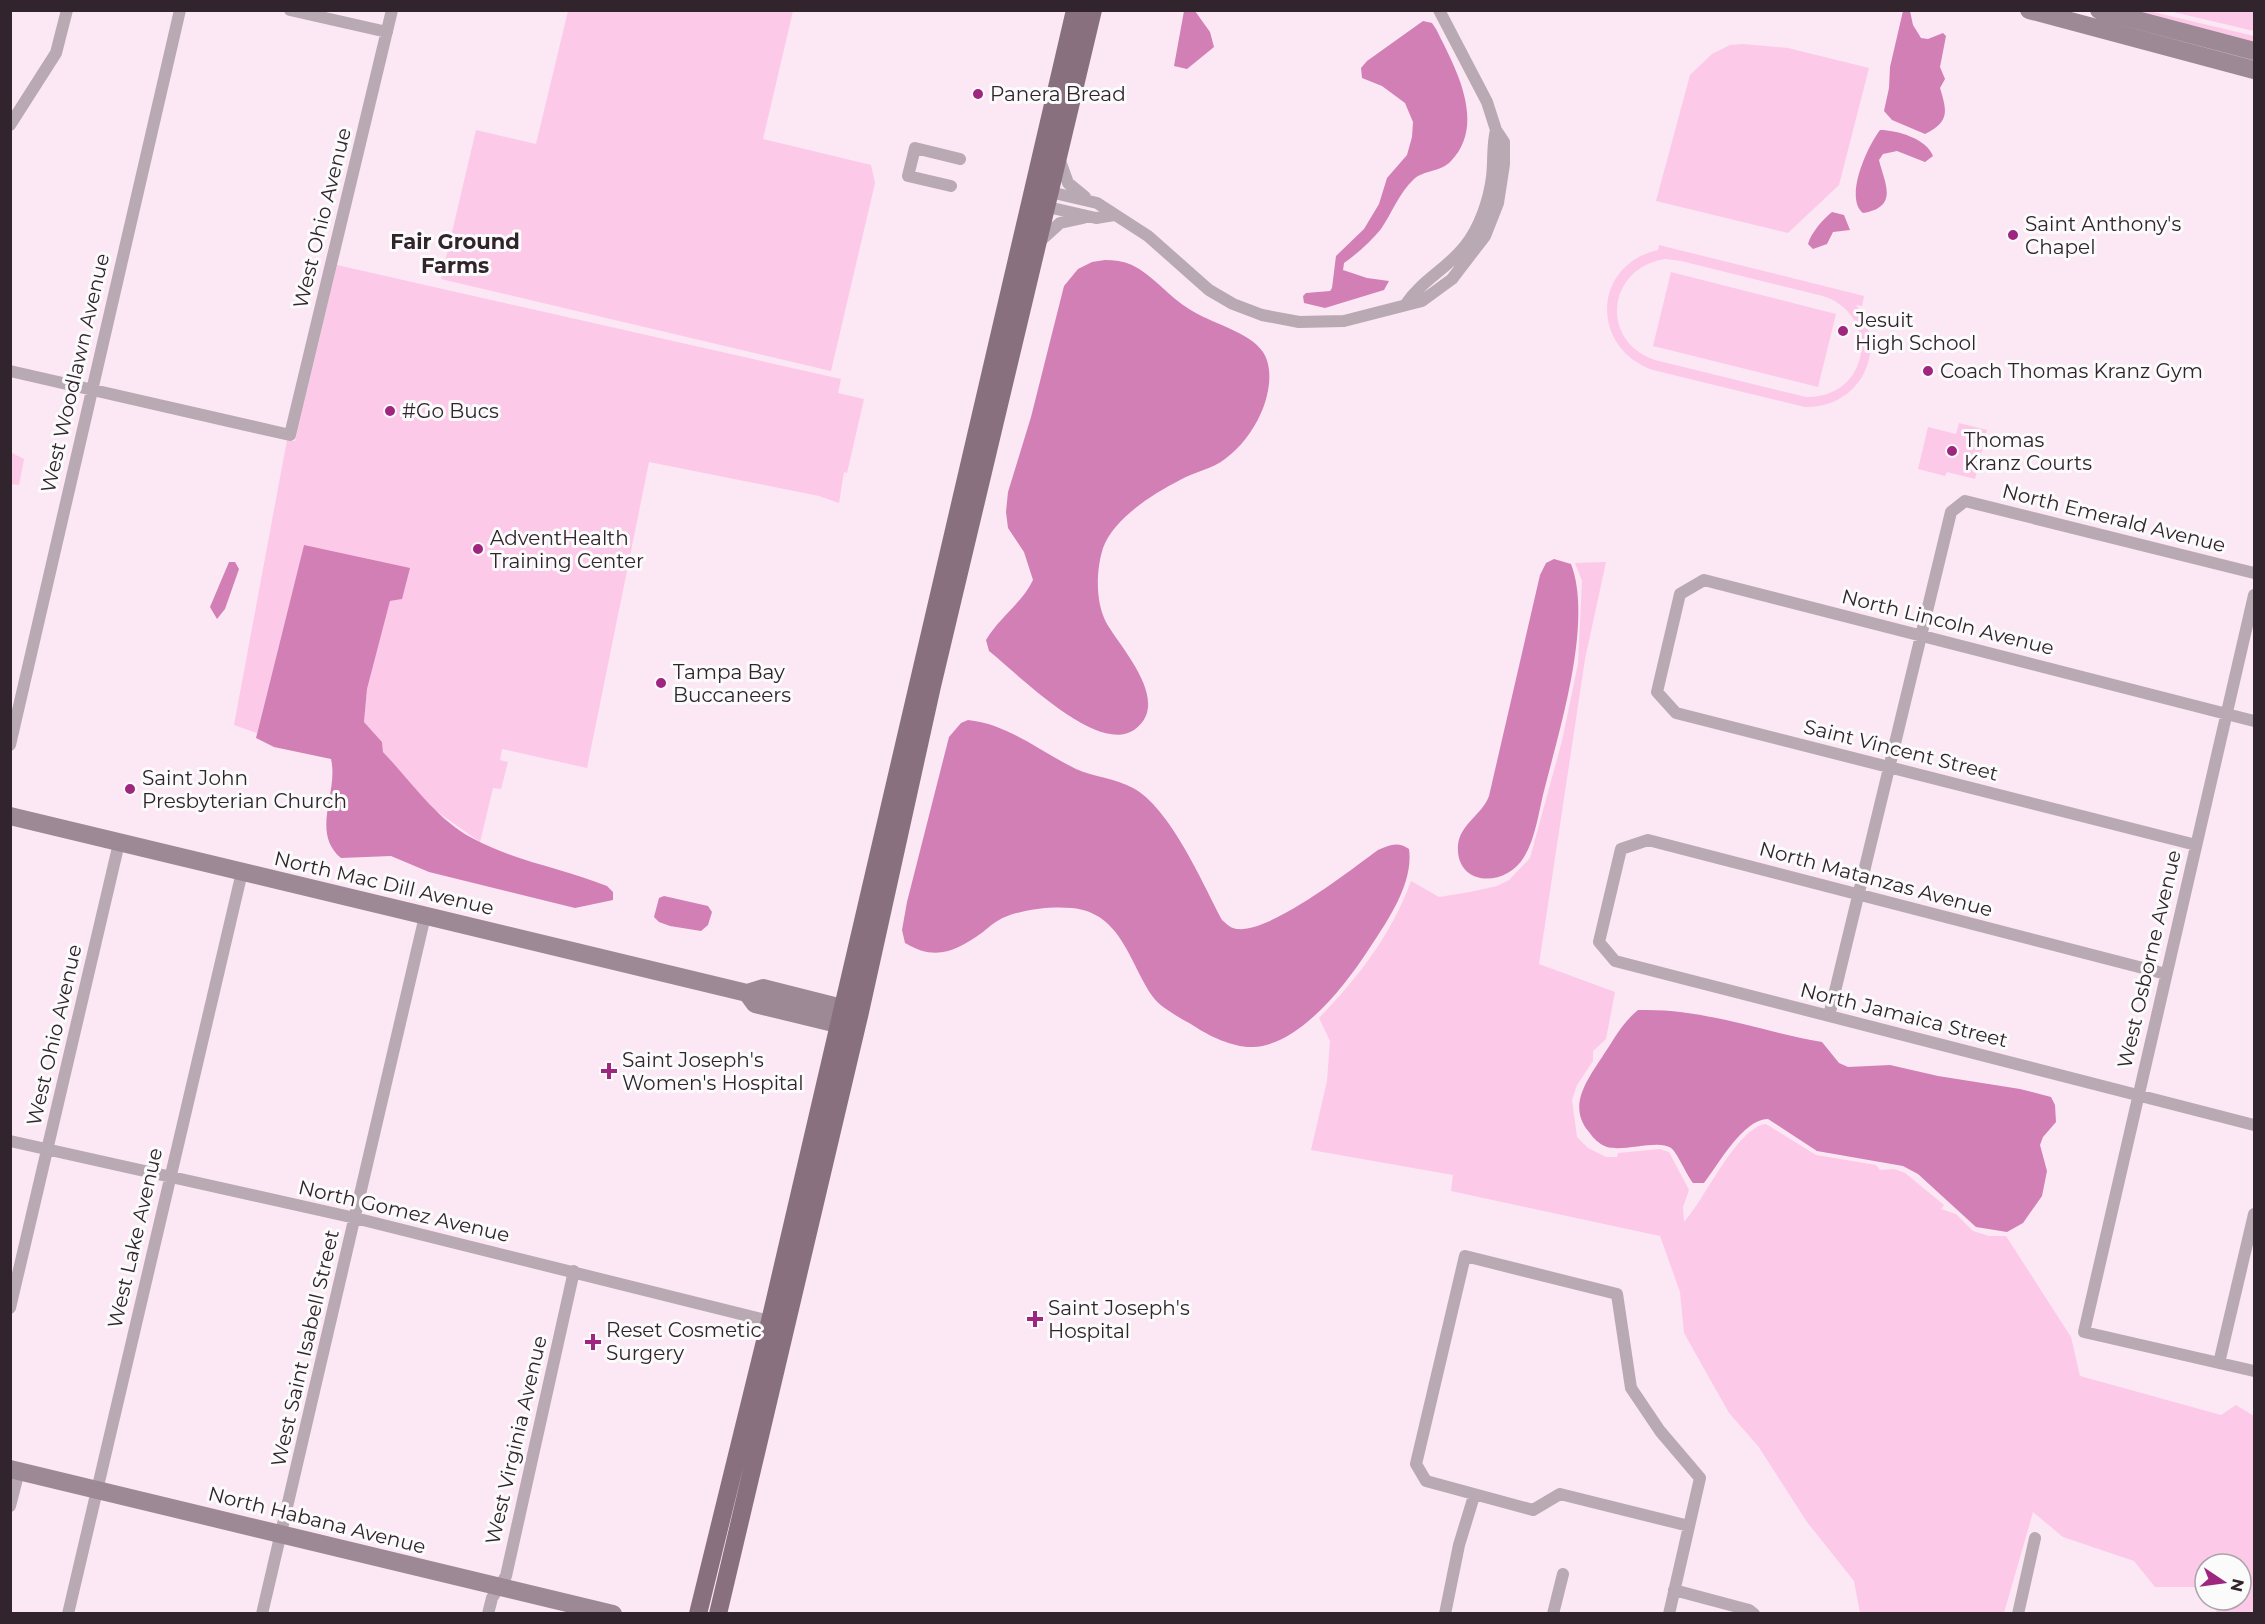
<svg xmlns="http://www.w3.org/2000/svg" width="2265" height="1624" viewBox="0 0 2265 1624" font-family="Montserrat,sans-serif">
<rect width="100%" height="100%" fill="#fce7f4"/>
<path fill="#fcc9e9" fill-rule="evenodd" d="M568 11H793L763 139 871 165 875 183 831 371 441 279 476 130 536 144Z
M2126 11H2149L2254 36V44Z
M2169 11H2254V31Z
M1743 44 1788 48 1869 68 1839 185 1788 233 1656 201 1690 75 1712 54 1730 45Z
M1659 245 1864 296 1862 306 1856 305C1890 350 1860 408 1805 407L1653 370C1590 348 1592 265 1658 250ZM1665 259 1681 261 1823 296C1883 316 1869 399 1806 397L1655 360C1599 341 1607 268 1665 259Z
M337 265 841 379 838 393 864 399 847 473 844 472 839 503 819 496 649 462 587 768 502 749 500 760 508 762 501 789 493 788 480 842 432 808 383 752 382 742 364 722 367 689 390 601 402 599 304 545 257 733 234 725 287 440 295 441Z
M1671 272 1836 314 1818 387 1653 346Z
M1959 423 1987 430 1975 479 1947 472 1945 476 1918 469 1928 427 1956 434Z
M10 452 24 459 19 485 11 484Z
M1606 562 1585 659 1539 964 1615 992 1606 1039 1593 1051V1061L1577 1085 1572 1100 1577 1137 1588 1148 1606 1157H1617L1618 1153 1660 1149 1669 1152 1689 1190 1683 1207 1684 1222C1704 1201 1737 1127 1766 1124L1816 1155 1876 1165 1880 1170 1894 1169 1905 1173 1944 1205 1941 1209 1956 1214 1973 1231 1989 1236H2006L2071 1337 2080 1376 2221 1415 2236 1405 2254 1416 2253 1613H2216L2218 1600H2241V1564H2205V1587H2155L2134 1561 2063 1537 2033 1512 2004 1613H1860L1854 1581 1807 1522 1758 1446 1729 1413 1684 1333 1680 1292 1660 1236 1451 1191 1453 1175 1311 1150 1327 1081 1330 1041 1319 1018C1357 979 1392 934 1411 881L1439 897 1470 892 1497 886 1509 880 1530 858 1562 741 1578 664 1582 581 1575 563Z"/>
<path fill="#d17fb5" d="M1184 11H1195L1210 32 1214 47 1187 69 1174 66Z
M1903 11H1910L1913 25 1921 38 1928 39 1943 33 1946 36 1940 67 1945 79 1940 88C1947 111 1950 122 1925 134L1892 120 1884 111 1889 88 1890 67Z
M1423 21 1432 23 1436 29C1455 67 1487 123 1451 161 1441 172 1424 170 1414 179 1399 193 1392 213 1381 229 1371 241 1357 254 1344 263L1343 270 1367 278 1389 281 1384 290 1325 308 1304 303 1303 296 1306 293 1330 291 1332 288 1336 256 1364 229 1379 204 1387 178 1407 155 1412 137 1413 122 1405 103 1382 86 1362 78 1361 68 1367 61Z
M1880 130C1897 130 1927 139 1933 156L1925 162 1897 151 1883 154 1879 160C1884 182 1900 207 1863 213 1844 198 1867 147 1880 130Z
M1832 212 1844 215 1850 230 1833 232 1827 244 1813 249 1808 244C1811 233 1823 219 1832 212Z
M1105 260C1114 260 1123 261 1132 265 1153 275 1169 297 1189 309 1210 323 1250 332 1263 352 1274 369 1269 395 1261 413 1253 431 1241 447 1225 459 1212 469 1194 472 1180 480 1153 494 1114 518 1103 548 1096 570 1095 603 1107 624 1123 651 1172 703 1134 730 1097 755 1017 673 989 651L986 640C999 618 1022 603 1033 580L1024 552 1008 528 1006 512 1008 492 1031 417 1064 286 1078 269 1092 262Z
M304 545 410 568 402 599 390 601 367 689 364 722 382 742 383 752C411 781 436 819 472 838 514 861 562 868 607 886L613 892V900L575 908 429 872 391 856 341 858C310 832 339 792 331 759L274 747 256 738Z
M1554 559 1571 564C1593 621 1560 728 1545 787 1539 809 1536 838 1524 857 1506 888 1455 887 1458 845 1460 824 1482 815 1489 796L1540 575 1546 563Z
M229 562H235L239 569 225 609 217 619 210 607Z
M968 720C1008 724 1041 752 1076 769 1094 777 1115 778 1133 788 1170 808 1202 882 1222 920 1225 922 1229 927 1233 928 1263 939 1352 869 1378 850 1389 845 1398 841 1409 849 1414 884 1386 923 1367 952 1344 987 1299 1045 1253 1047 1234 1048 1209 1036 1194 1026 1181 1018 1162 1009 1153 997 1129 963 1122 913 1072 908 1052 906 1024 909 1005 917 997 920 989 927 983 932 955 952 935 961 905 943L902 930 907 902 949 737 961 723Z
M664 896 708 906 712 912 708 925 701 931 670 926 659 922 654 917 659 898Z
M1638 1010C1704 1008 1758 1031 1822 1042L1839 1063 1848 1067 1890 1065 1938 1076 2020 1089 2051 1097 2055 1105 2056 1122 2043 1137 2040 1145 2047 1171 2042 1196 2023 1223 2007 1232 1976 1227 1918 1174 1903 1166 1817 1151 1768 1119C1743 1119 1718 1165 1704 1183H1693C1686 1174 1677 1152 1671 1148 1658 1139 1625 1152 1607 1147 1599 1144 1594 1139 1589 1132 1566 1105 1589 1078 1604 1054 1615 1038 1622 1023 1638 1010Z"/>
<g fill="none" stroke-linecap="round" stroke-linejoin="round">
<path stroke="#b8a9b2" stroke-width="12" d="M290 10 387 32
M10 125 56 53 67 10
M1059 158 1068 183 1085 197
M951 186 908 176 915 148 960 159
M1046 187 1050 192 1097 203 1148 236 1209 290 1233 304 1262 315 1299 322 1344 321 1422 301 1452 279 1485 236 1498 203 1504 164V142L1496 130 1487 102 1439 10
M1039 205 1096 218 1114 215
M1039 242 1060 223 1083 218
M1406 304C1421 281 1448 268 1465 246 1480 227 1489 200 1492 177 1494 161 1492 146 1496 130
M10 371 290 435 392 10
M2254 595 2084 1332 2254 1371
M10 745 180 10
M2196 845 1676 713 1657 692 1680 594 1704 580 2254 721
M2166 974 1648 840 1621 849 1599 942 1615 961 2254 1125
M1829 1016 1951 512 1965 501 2254 573
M10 1141 355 1218 777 1323
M10 1308 119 843
M2219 1363 2254 1214
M10 1506 19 1471
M1674 1590 1749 1610 1754 1614
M68 1614 242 872
M262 1614 425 916
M488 1614 492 1598 506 1576 574 1271
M1445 1614 1459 1545 1474 1496
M1553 1614 1563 1574
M1669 1614 1700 1478 1660 1431 1631 1388 1617 1294 1465 1256 1416 1464 1426 1481 1533 1510 1560 1494 1689 1526
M2018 1614 2035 1538"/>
<path stroke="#9d8895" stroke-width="18" d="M2029 10 2254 70
M2099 10 2254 51
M10 816 747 993 763 988 858 1012
M747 993 755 1004 854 1028
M10 1469 613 1614"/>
<path stroke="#89707f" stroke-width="18" d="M698 1614 770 1321 1075 10
M718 1614 860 1012 932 686 1093 10"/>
</g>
<g fill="#9e267f" stroke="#fbfbfb" stroke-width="2">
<circle cx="978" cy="94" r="6"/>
<circle cx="2013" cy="235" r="6"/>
<circle cx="1843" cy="331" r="6"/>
<circle cx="1928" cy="371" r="6"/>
<circle cx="390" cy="411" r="6"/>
<circle cx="1952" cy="451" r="6"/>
<circle cx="478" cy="549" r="6"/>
<circle cx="661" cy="683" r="6"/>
<circle cx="130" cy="789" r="6"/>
<path d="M606 1062h6v6h6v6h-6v6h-6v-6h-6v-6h6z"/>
<path d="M1032 1310h6v6h6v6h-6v6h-6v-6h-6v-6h6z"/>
<path d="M590 1333h6v6h6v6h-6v6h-6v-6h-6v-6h6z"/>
</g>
<g text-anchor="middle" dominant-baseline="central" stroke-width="6" stroke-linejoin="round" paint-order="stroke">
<g font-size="20" fill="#31242c" stroke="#fbfbfb" text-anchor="start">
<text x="990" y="94">Panera Bread</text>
<text x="2025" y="224">Saint Anthony's<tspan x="2025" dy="23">Chapel</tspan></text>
<text x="1855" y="320">Jesuit<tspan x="1855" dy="23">High School</tspan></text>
<text x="1940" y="371">Coach Thomas Kranz Gym</text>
<text x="402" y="411">#Go Bucs</text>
<text x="1964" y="440">Thomas<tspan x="1964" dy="23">Kranz Courts</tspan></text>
<text x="490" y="538">AdventHealth<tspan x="490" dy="23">Training Center</tspan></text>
<text x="673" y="672">Tampa Bay<tspan x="673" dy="23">Buccaneers</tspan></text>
<text x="142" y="778">Saint John<tspan x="142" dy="23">Presbyterian Church</tspan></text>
<text x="622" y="1060">Saint Joseph's<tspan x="622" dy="23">Women's Hospital</tspan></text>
<text x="1048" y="1308">Saint Joseph's<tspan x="1048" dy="23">Hospital</tspan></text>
<text x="606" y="1330">Reset Cosmetic<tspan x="606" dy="23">Surgery</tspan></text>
</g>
<g font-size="20" fill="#31242c" stroke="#fbfbfb">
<text transform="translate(322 218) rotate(-76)">West Ohio Avenue</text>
<text transform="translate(75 373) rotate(-77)">West Woodlawn Avenue</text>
<text transform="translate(2114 518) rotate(14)">North Emerald Avenue</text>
<text transform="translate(1948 622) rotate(14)">North Lincoln Avenue</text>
<text transform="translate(1901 750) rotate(14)">Saint Vincent Street</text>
<text transform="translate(1876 879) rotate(15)">North Matanzas Avenue</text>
<text transform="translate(384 883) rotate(13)">North Mac Dill Avenue</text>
<text transform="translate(2149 959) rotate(-77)">West Osborne Avenue</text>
<text transform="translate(1904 1015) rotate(14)">North Jamaica Street</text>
<text transform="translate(54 1035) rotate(-77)">West Ohio Avenue</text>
<text transform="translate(404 1211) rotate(13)">North Gomez Avenue</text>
<text transform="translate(135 1238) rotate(-77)">West Lake Avenue</text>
<text transform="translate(305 1348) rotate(-77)">West Saint Isabell Street</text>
<text transform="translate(516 1440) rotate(-77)">West Virginia Avenue</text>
<text transform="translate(317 1520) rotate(14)">North Habana Avenue</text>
</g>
<g font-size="21" font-weight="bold" fill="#31242c" stroke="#fbfbfb">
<text x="455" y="241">Fair Ground<tspan x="455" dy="24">Farms</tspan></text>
</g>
</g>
<rect width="2265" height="1624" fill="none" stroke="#31242c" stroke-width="24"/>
<g transform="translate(2223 1582) rotate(103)"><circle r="28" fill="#fbfbfb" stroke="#aaa5a8" stroke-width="1.5"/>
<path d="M0-4.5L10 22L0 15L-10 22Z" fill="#9e267f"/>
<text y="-9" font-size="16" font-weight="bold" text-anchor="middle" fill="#31242c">N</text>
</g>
</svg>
